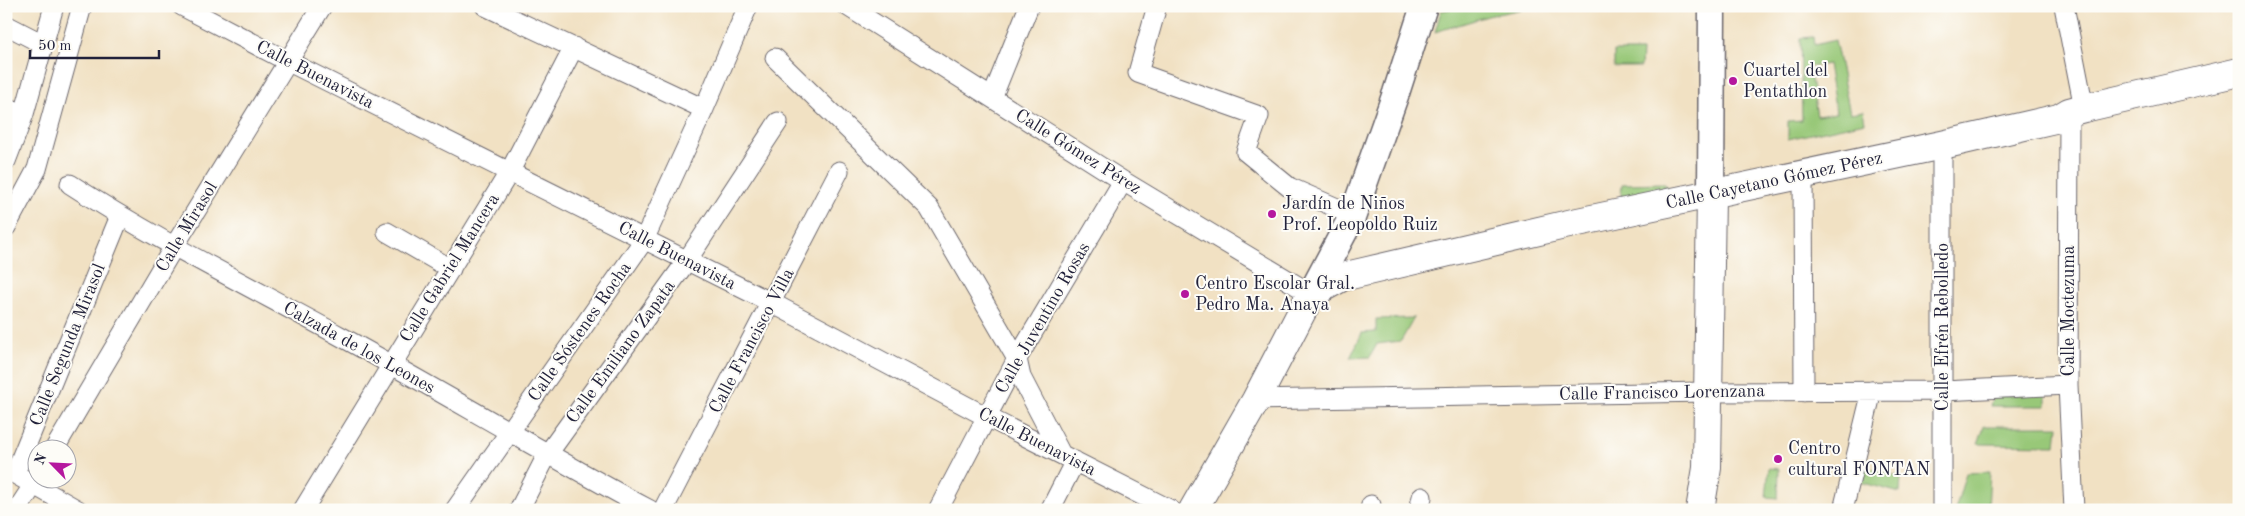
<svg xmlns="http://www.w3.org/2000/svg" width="2245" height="516" viewBox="0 0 2245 516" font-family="'Old Standard TT',serif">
<rect width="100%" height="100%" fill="#fdfcf7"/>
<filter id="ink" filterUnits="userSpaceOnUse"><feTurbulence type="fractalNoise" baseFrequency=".02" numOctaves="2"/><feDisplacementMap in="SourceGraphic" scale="10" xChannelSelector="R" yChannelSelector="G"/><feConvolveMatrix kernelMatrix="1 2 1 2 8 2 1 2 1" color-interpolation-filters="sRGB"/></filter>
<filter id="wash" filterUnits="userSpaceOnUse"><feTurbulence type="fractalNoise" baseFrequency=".0096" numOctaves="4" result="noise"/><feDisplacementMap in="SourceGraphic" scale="20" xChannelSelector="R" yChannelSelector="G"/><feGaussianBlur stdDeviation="1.12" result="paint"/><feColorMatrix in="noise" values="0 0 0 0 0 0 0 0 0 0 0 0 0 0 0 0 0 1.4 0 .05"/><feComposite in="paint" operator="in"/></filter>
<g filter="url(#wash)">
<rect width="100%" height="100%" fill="#f1e1c3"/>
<path fill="#98c878" stroke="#5d755a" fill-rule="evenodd" d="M1462 6H1537L1488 16 1435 32 1441 11Z
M1813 37 1814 45 1835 40 1850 113 1863 111 1865 122 1788 139V121L1802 120 1800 38ZM1828 64 1836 113 1817 116 1809 67Z
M1614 51H1642L1641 67H1614Z
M1665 183V186H1668V190L1623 199 1621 196 1622 184Z
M1414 318 1401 341 1377 344 1370 357 1350 358 1362 333 1376 332V319Z
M2046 393V406H1990L1993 396Z
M1984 426H2058L2056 445 1978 444Z
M1863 467 1901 477 1900 493 1860 482Z
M1769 468 1779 469 1778 498 1766 497Z
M1990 472 1988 510H1955L1966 473Z"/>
</g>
<g filter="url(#ink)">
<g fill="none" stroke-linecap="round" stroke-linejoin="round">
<g stroke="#6a656b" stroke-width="21">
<path id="street" d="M182 6 289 62 772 303 987 417 1171 510
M485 6 704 109
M847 6 1123 181 1311 294
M1157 6 1138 73 1259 116 1246 152 1289 187 1353 215
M2064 6 2084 108
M6 25 43 44
M775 58 929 208 1017 359 1021 377 1061 454
M992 98 1029 6
M6 107 24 114
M2069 112 2068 385 2074 510
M6 161 24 114 54 6
M1803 174 1804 392
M70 184C156 240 249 286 340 336 444 393 545 454 650 510
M6 227 37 169 82 6
M387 232 451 269
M1256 400 1706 392 1943 391 2068 385
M55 448 175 245 322 6
M6 469 78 510
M15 473 120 216
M17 510 38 478
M303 510 510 171 574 47
M455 510 644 240 704 109 748 6
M519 510 547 455 686 262 778 122
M663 510 839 171
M938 510 1017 359 1123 181
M1050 510 1075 461
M1370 510 1371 505
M1419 510 1422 497
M1843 510 1872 391
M1942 510V145"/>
</g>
<g stroke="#6a656b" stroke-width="29">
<path id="secondary" d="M1711 195 1712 6
M1311 294 1353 215 1396 93 1424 6"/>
</g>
<g stroke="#6a656b" stroke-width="30">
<path id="primary" d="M1193 510 1256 400 1311 294 1342 277 1573 223 1942 145 2059 118 2069 112 2084 108 2239 72
M1700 510 1707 468 1711 195"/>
</g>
<use href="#street" stroke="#fff" stroke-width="19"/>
<use href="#secondary" stroke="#fff" stroke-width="26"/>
<use href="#primary" stroke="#fff" stroke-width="28"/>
</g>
</g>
<g fill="#b5179e" stroke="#fdfcf7" stroke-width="2">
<circle cx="1733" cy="81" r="5"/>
<circle cx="1272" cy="214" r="5"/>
<circle cx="1185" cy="294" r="5"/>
<circle cx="1778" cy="459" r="5"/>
</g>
<g text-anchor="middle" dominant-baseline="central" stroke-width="4" stroke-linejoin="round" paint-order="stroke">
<g font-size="18" fill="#22223b" stroke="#fdfcf7" text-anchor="start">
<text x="1743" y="71">Cuartel del<tspan x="1743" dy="21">Pentathlon</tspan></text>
<text x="1282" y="204">Jardín de Niños<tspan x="1282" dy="21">Prof. Leopoldo Ruiz</tspan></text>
<text x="1195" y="284">Centro Escolar Gral.<tspan x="1195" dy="21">Pedro Ma. Anaya</tspan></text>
<text x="1788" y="449">Centro<tspan x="1788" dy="21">cultural FONTAN</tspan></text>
</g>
<g font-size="18" fill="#22223b" stroke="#fdfcf7">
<text transform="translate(315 75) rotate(27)">Calle Buenavista</text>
<text transform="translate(1078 152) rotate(32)">Calle Gómez Pérez</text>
<text transform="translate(1774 181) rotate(-12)">Calle Cayetano Gómez Pérez</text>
<text transform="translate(187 227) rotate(-59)">Calle Mirasol</text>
<text transform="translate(677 256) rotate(27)">Calle Buenavista</text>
<text transform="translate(450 268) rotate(-58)">Calle Gabriel Mancera</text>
<text transform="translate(2069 311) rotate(-90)">Calle Moctezuma</text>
<text transform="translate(1043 318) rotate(-60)">Calle Juventino Rosas</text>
<text transform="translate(1943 327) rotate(-90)">Calle Efrén Rebolledo</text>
<text transform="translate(580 332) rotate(-55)">Calle Sóstenes Rocha</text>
<text transform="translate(752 341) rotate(-62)">Calle Francisco Villa</text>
<text transform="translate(68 345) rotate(-68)">Calle Segunda Mirasol</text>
<text transform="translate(359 348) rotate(29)">Calzada de los Leones</text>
<text transform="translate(621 352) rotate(-54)">Calle Emiliano Zapata</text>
<text transform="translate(1662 393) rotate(-1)">Calle Francisco Lorenzana</text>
<text transform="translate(1037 442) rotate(27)">Calle Buenavista</text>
</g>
</g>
<rect width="2245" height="516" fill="none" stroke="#fdfcf7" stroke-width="25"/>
<g transform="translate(52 464) rotate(294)"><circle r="24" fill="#fdfcf7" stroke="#a5a5ac"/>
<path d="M0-4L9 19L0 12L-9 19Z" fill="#b5179e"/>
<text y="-8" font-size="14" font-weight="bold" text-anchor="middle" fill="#22223b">N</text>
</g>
<path d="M30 50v8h129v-8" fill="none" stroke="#22223b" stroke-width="2.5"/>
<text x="38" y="50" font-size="15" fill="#22223b" stroke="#fdfcf7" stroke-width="4" paint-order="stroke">50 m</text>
</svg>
